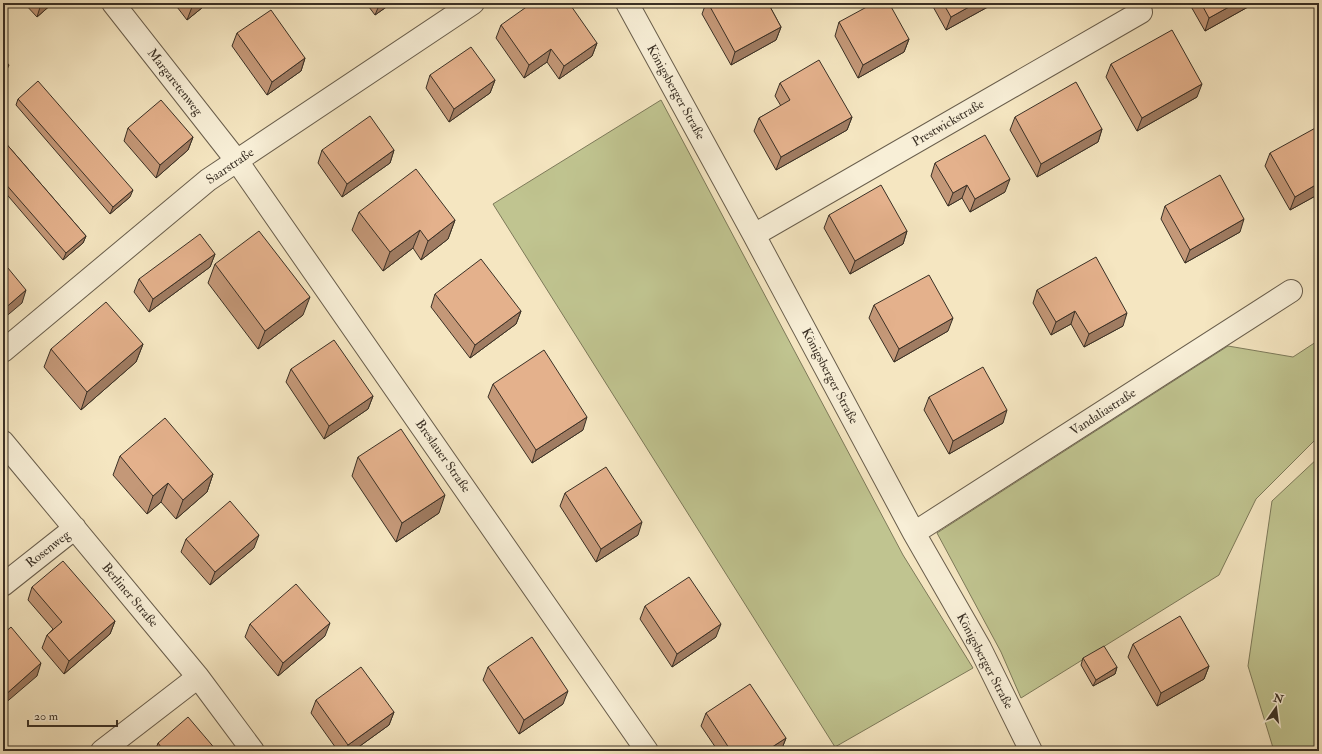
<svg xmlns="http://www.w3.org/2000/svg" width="1322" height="754" viewBox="0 0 1322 754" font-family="'IM FELL Double Pica',serif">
<rect width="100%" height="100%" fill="#f5e6c1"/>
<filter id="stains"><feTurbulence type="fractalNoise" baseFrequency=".005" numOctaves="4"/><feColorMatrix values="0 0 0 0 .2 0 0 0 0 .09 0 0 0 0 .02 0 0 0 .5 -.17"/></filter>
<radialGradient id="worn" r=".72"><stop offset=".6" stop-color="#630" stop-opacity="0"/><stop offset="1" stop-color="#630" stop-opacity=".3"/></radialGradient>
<path fill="#c0c490" stroke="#7d7a5a" d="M661 100 903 555 973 668 835 747 493 204Z
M1319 340V436L1256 499 1219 575 1021 698 1001 652 937 533 1228 346 1293 357Z
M1319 457V751H1274L1248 666 1272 501Z"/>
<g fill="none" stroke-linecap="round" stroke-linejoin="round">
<g stroke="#695e4c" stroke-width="24">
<path id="minor" d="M113 3 237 161 647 751
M627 3 754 235 914 533 980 648 1031 751
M754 235 1141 12
M3 351 208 180 473 3
M3 442 198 677 253 751
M914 533 1291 291
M3 585 75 528
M102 751 198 677"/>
</g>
<use href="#minor" stroke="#f8efd7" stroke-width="22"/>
</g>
<path fill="#c49878" stroke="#3a3025" d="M24 3H53L37 17Z
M174 3H208L187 20Z
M366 3H392L375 15Z
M706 3H768L781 27 776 40 731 65 702 14Z
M931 3H995L946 30Z
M1189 3H1255L1205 31Z
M839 22 909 39 904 52 858 78 835 36Z
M501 25 597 43 592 56 559 79 547 62 524 78 496 38Z
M237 33 305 58 301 71 267 95 232 46Z
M1111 64 1197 97 1137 131 1106 77Z
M430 75 495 80 490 93 449 122 426 88Z
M780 83 852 117 847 130 776 170 754 131 759 118 781 106 775 96Z
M18 99 130 197 110 214 16 105Z
M1015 117 1102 129 1098 142 1037 177 1010 130Z
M128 128 193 137 188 150 156 178 124 141Z
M3 140 86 236 83 243 63 260 3 190Z
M322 150H394L390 163 342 197 318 163Z
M1270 153 1319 194 1290 210 1265 166Z
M935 163 1005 192 970 212 962 198 948 206 931 176Z
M1165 206 1240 232 1185 263 1161 219Z
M359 212 455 220 448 239 421 260 413 248 383 271 352 230Z
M829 215 907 231 903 244 850 274 824 228Z
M215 254 210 267 149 312 134 292 139 279Z
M215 264 303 315 258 349 208 283Z
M1037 290 1123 326 1084 347 1071 324 1051 335 1033 303Z
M435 294 521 311 516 324 470 358 431 307Z
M874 305 948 331 894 362 869 318Z
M143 344 136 362 81 410 44 367 51 349Z
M291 369 373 396 368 409 324 439 286 382Z
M493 384 583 430 532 463 488 397Z
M929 397 1003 423 949 454 924 410Z
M120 456 213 474 207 492 176 519 161 502 147 514 113 475Z
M358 457 439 513 396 542 352 476Z
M565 493 638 535 596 562 560 506Z
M186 539 254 548 210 585 181 552Z
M32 587 115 621 110 634 64 674 42 648 47 635 53 629 28 600Z
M645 606 716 637 672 667 640 619Z
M250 624 325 636 278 676 245 637Z
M1133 644 1209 666 1204 679 1157 706 1128 657Z
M1083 658 1117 667 1115 674 1093 686 1081 665Z
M488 667 563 704 519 734 483 680Z
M316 700 394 712 389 725 353 751H338L311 713Z
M706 713 786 738 781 751H718L701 726Z
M158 743 217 751H155Z"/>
<path fill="#a07c62" stroke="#3a3025" d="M43 3H53L37 17 41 4Z
M196 3H208L187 20 192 7Z
M380 3H392L375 15Z
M976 3H995L946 30 951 17Z
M1236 3H1255L1205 31 1209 18Z
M781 27 776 40 731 65 735 52Z
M909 39 904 52 858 78 863 65Z
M597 43 592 56 559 79 564 66Z
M551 49 547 62 524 78 529 65Z
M305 58 301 71 267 95 272 82Z
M9 65 6 72 3 74V70Z
M495 80 490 93 449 122 454 109Z
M1202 84 1197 97 1137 131 1142 118Z
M852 117 847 130 776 170 781 157Z
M1102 129 1098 142 1037 177 1041 164Z
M193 137 188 150 156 178 160 165Z
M394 150 390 163 342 197 347 184Z
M1010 179 1005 192 970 212 975 199Z
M1319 183V194L1290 210 1295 197Z
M967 185 962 198 948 206 953 193Z
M133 190 130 197 110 214 113 207Z
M1244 219 1240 232 1185 263 1190 250Z
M455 220 448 239 421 260 428 241Z
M420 230 413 248 383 271 390 252Z
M907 231 903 244 850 274 855 261Z
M86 236 83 243 63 260 66 253Z
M215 254 210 267 149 312 153 299Z
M26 290 22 303 3 319V310Z
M310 297 303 315 258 349 265 331Z
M521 311 516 324 470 358 475 345Z
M1075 311 1071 324 1051 335 1056 322Z
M1127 313 1123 326 1084 347 1089 334Z
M953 318 948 331 894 362 899 349Z
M143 344 136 362 81 410 87 392Z
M373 396 368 409 324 439 329 426Z
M1007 410 1003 423 949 454 953 441Z
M587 417 583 430 532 463 536 450Z
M213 474 207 492 176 519 183 500Z
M168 483 161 502 147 514 153 496Z
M445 495 439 513 396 542 402 523Z
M642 522 638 535 596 562 601 549Z
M259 535 254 548 210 585 215 572Z
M115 621 110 634 64 674 69 661Z
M330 623 325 636 278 676 283 663Z
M721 624 716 637 672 667 677 654Z
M41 663 37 676 3 705V698L4 696Z
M1209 666 1204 679 1157 706 1161 693Z
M1117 667 1115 674 1093 686 1096 680Z
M568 691 563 704 519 734 524 720Z
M394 712 389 725 353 751H346L348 745Z
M786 738 781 751H766Z"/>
<path fill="#e4b18c" stroke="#3a3025" d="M189 3H196L192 7Z
M532 3H569L597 43 564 66 551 49 529 65 501 25Z
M708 3H768L781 27 735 52Z
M874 3H889L909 39 863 65 839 22Z
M943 3H976L951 17Z
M1201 3H1236L1209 18Z
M271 10 305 58 272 82 237 33Z
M1172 30 1202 84 1142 118 1111 64Z
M471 47 495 80 454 109 430 75Z
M3 58 9 65 3 70Z
M819 60 852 117 781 157 759 118 790 100 780 83Z
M38 81 133 190 113 207 18 99Z
M1076 82 1102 129 1041 164 1015 117Z
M161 100 193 137 160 165 128 128Z
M370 116 394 150 347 184 322 150Z
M1319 126V183L1295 197 1270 153Z
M985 135 1010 179 975 199 967 185 953 193 935 163Z
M3 140 86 236 66 253 3 181Z
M416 169 455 220 428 241 420 230 390 252 359 212Z
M1220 175 1244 219 1190 250 1165 206Z
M881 185 907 231 855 261 829 215Z
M259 231 310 297 265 331 215 264Z
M200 234 215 254 153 299 139 279Z
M1096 257 1127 313 1089 334 1075 311 1056 322 1037 290Z
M481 259 521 311 475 345 435 294Z
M3 262 26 290 3 310Z
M929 275 953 318 899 349 874 305Z
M106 302 143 344 87 392 51 349Z
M334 340 373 396 329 426 291 369Z
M544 350 587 417 536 450 493 384Z
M983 367 1007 410 953 441 929 397Z
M165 418 213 474 183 500 168 483 153 496 120 456Z
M401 429 445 495 402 523 358 457Z
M606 467 642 522 601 549 565 493Z
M230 501 259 535 215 572 186 539Z
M63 561 115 621 69 661 47 635 62 622 32 587Z
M689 577 721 624 677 654 645 606Z
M296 584 330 623 283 663 250 624Z
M1180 616 1209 666 1161 693 1133 644Z
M11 627 41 663 4 696 3 695V634Z
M532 637 568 691 524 720 488 667Z
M1104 646 1117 667 1096 680 1083 658Z
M361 667 394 712 348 745 316 700Z
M750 684 786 738 766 751H731L706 713Z
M188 717 217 751H164L158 743Z
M988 748 989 751H982Z"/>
<g text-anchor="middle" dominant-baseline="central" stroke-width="3" stroke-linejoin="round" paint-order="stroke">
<g font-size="13" fill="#3a3025" stroke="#f8efd7">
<text transform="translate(175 82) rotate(52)">Margaretenweg</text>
<text transform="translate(676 92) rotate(61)">Königsberger Straße</text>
<text transform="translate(948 123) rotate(-30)">Prestwickstraße</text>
<text transform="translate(230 166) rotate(-34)">Saarstraße</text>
<text transform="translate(830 376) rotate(62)">Königsberger Straße</text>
<text transform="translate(1103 412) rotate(-33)">Vandaliastraße</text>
<text transform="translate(443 456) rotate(55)">Breslauer Straße</text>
<text transform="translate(48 549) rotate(-38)">Rosenweg</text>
<text transform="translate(130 595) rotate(50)">Berliner Straße</text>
<text transform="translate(985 661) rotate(62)">Königsberger Straße</text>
</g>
</g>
<rect width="1322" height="754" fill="none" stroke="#f5e6c1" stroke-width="16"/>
<rect x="4" y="4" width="1314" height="746" fill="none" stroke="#3a3025" stroke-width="2"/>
<rect x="8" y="8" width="1306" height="738" fill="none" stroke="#3a3025"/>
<g transform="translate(1276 708) rotate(14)" stroke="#f8efd7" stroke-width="3" paint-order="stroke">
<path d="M0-3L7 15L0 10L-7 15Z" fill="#3a3025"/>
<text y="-6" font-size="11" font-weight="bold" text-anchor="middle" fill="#3a3025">N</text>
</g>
<path d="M28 720v6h89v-6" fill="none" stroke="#3a3025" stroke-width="2"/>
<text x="34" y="720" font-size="12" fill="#3a3025" stroke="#f8efd7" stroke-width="3" paint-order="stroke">20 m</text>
<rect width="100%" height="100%" filter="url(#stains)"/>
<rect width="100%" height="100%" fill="url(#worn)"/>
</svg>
